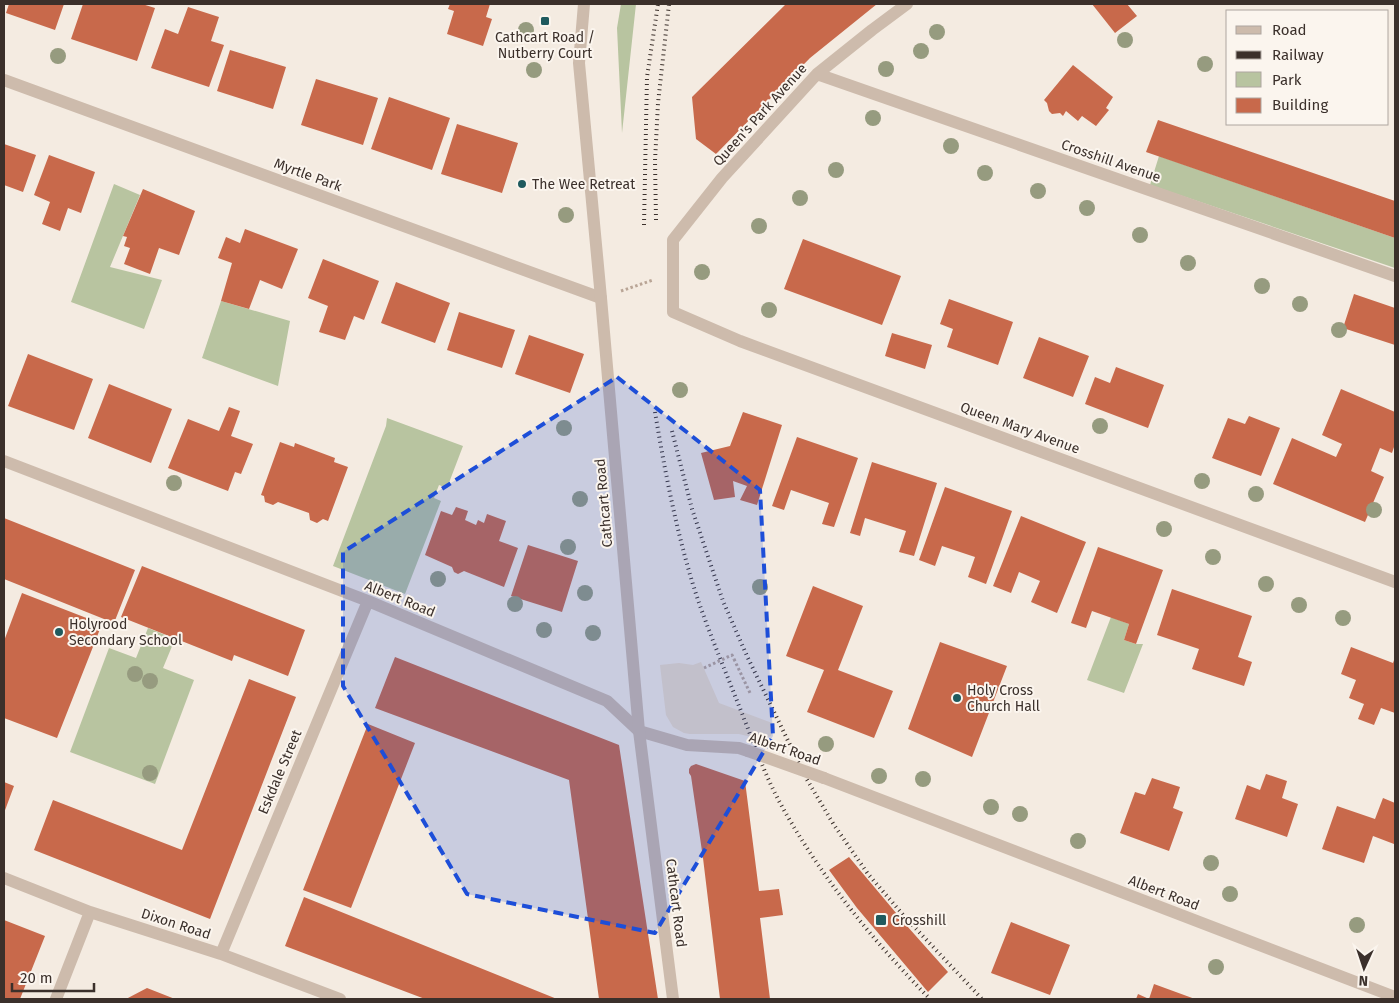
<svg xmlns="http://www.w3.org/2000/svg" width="1399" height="1003" viewBox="0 0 1399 1003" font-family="'Fira Sans',sans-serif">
<rect width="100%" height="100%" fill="#f4ebe1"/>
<path fill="#b8c4a0" d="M621 4H636L622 133 617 28Z
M1159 156 1395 238V268L1150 185Z
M114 184 140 195 110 267 162 280 144 329 71 302Z
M221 301 290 321 278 386 202 358Z
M387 418 463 446 447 488 439 485 434 498 441 501 405 594 333 566 386 426Z
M1111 617 1129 624 1124 640 1136 644H1143L1124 693 1087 680Z
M148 628 175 639 163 668 194 680 155 784 70 752 109 648 136 658Z"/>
<path fill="#ecdcc8" d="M701 662 719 703 775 724 771 736 760 739 739 734H690L684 733 673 727 666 715 660 665 679 663 693 665Z"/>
<path fill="#c8694b" d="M9 4H64L55 30 6 13Z
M83 4H142L155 8 137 61 71 39Z
M450 4H490L486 17 492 19 483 46 447 34 454 11 448 9Z
M786 4H877L810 58 716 154 696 139 692 97Z
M1092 4H1127L1137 16 1115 33Z
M188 7 219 17 211 41 224 45 209 87 151 68 165 29 178 34Z
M230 50 286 67 273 109 217 91Z
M1073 65 1113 97 1106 108 1109 110 1096 126 1082 116 1078 121 1066 111 1063 116 1060 113 1052 114 1049 111 1047 103 1044 100Z
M316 79 378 98 363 145 301 125Z
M389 97 450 118 432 170 371 149Z
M1158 120 1395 201V238L1146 152Z
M457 124 518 143 502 193 441 174Z
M4 144 36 155 23 192 4 185Z
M49 155 95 172 81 213 68 208 60 231 42 224 50 202 34 195Z
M143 189 195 211 179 255 159 248 150 274 124 264 130 248 124 246 127 237 123 236Z
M245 229 298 249 282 289 260 280 249 309 221 301 232 263 218 258 226 237 240 243Z
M803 239 901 276 882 325 784 289Z
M323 259 379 281 364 320 354 316 345 340 319 332 328 306 308 298Z
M396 282 450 303 435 343 381 323Z
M1354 294 1395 308V345L1343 328Z
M949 299 1013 322 998 365 947 347 953 329 940 324Z
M459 312 515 330 502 368 447 350Z
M892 333 932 345 925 369 885 356Z
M529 335 584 354 570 393 515 374Z
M1039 337 1089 356 1073 397 1023 378Z
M28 354 93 379 74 430 8 406Z
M1116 367 1164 385 1148 428 1085 404 1095 377 1110 383Z
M109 384 172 409 151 463 88 438Z
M1341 389 1395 412V444L1392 453 1380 448 1371 471 1384 477 1365 522 1273 484 1292 438 1336 457 1342 444 1322 435Z
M229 407 240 411 231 436 253 444 241 474 235 472 228 491 168 468 188 419 219 431Z
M743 412 782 425 757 505 740 500 747 486 733 481 735 497 714 500 701 453 730 446Z
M1249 416 1280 428 1261 476 1212 458 1228 418 1245 424Z
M797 437 858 458 834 527 822 524 829 503 791 490 784 510 772 506Z
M280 442 294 447 295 443 335 458 334 462 348 467 328 521 323 519 317 523 310 520 309 513 278 502 273 505 265 502 264 496 261 495Z
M872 462 937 483 914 556 899 552 906 531 865 518 860 536 850 533Z
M945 487 1012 511 986 584 968 577 975 557 942 546 935 566 919 560Z
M456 507 468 511 465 520 476 525 478 520 484 523 487 514 506 521 499 541 518 548 504 587 464 571 458 574 454 572 452 567 425 555 441 511 452 515Z
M1021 516 1086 542 1057 613 1031 602 1040 581 1019 572 1011 593 993 586Z
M4 518 135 570 114 623 4 579Z
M528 545 578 561 562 612 511 596Z
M1098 547 1163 570 1136 644 1124 640 1129 624 1092 611 1086 628 1071 623Z
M142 566 305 630 288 676 234 655 232 661 121 617Z
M813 586 863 606 838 670 893 691 874 738 807 712 824 670 786 656Z
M1172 589 1252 616 1238 657 1252 662 1244 686 1192 669 1199 649 1157 635Z
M22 593 102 624 57 738 4 718V641Z
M940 642 1007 666 972 757 908 729Z
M1351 647 1393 663 1395 657V713L1381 708 1374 725 1358 719 1364 704 1349 698 1356 680 1341 674Z
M395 657 619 745 658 999H599L569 780 375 708Z
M249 679 296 697 210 919 34 850 53 800 182 850Z
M368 724 415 743 351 908 303 890Z
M696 764 745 781 759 891 779 889 783 915 760 918 770 999H720L703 858 691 776 689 773V769L691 766Z
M1266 774 1287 781 1282 798 1298 804 1287 837 1235 819 1247 785 1260 790Z
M1152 778 1180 787 1173 808 1183 812 1169 851 1120 833 1135 792 1145 795Z
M4 782 14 786 4 813Z
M1383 798 1395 803 1394 844 1373 836 1364 863 1322 849 1337 806 1375 819Z
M849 857 907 926 948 972 928 992 857 908 829 870Z
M304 897 557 999H425L285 946Z
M4 920 45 936 20 999H4Z
M1011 922 1070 945 1050 995 991 973Z
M1154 984 1195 999H1136L1138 994 1149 999Z
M147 988 175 999H126Z"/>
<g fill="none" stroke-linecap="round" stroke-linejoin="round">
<path stroke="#b9a596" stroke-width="3" stroke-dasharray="2.5 2.5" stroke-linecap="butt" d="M621 291 653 280
M734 659 750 693"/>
<path stroke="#cdbbac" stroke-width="12" d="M907 4 872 30 817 74 722 178 673 240V312L740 341 1395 582
M817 74 1395 276
M4 80 601 298
M4 461 368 601 607 701 639 731 687 745 739 748 748 751
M824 778 1395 997
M4 878 90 912 221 954 340 999
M221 954 368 601
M56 999 90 912"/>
<path stroke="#cdbbac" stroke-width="12" d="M584 4 579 63 601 298 639 731 673 999"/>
<path stroke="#3b302b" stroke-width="4" stroke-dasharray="1 4" stroke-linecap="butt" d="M656 220 655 161 658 103 669 4
M644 225 647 77 658 4
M655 412C664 466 674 519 689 571 702 617 722 662 739 706 752 738 763 771 779 801 818 873 872 940 930 999
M672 431 692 509 723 601 747 656 806 778 834 825 868 874 905 917 982 999"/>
<path stroke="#b9a596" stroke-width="3" stroke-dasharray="2.5 2.5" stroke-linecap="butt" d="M704 668 732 655 734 659"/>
<path stroke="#cdbbac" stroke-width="12" d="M748 751 824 778"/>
</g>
<g fill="#969b7f">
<circle cx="526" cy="30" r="8"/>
<circle cx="937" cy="32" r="8"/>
<circle cx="1125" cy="40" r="8"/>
<circle cx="921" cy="51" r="8"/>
<circle cx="58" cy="56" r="8"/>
<circle cx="1205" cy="64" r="8"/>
<circle cx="886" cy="69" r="8"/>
<circle cx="534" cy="70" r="8"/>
<circle cx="873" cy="118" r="8"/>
<circle cx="951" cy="146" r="8"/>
<circle cx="836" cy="170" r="8"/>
<circle cx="985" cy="173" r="8"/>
<circle cx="1038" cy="191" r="8"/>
<circle cx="800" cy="198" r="8"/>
<circle cx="1087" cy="208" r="8"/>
<circle cx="566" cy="215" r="8"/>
<circle cx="759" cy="226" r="8"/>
<circle cx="1140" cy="235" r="8"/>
<circle cx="1188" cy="263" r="8"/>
<circle cx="702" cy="272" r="8"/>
<circle cx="1262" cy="286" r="8"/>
<circle cx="1300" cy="304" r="8"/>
<circle cx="769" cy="310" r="8"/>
<circle cx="1339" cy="330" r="8"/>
<circle cx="680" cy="390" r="8"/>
<circle cx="1100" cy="426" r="8"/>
<circle cx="564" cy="428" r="8"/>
<circle cx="1202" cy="481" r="8"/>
<circle cx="174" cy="483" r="8"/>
<circle cx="1256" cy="494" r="8"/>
<circle cx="580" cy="499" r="8"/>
<circle cx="1374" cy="510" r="8"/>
<circle cx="1164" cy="529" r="8"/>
<circle cx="568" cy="547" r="8"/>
<circle cx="1213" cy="557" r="8"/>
<circle cx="438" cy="579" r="8"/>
<circle cx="1266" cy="584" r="8"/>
<circle cx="760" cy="587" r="8"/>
<circle cx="585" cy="593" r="8"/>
<circle cx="515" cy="604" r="8"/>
<circle cx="1299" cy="605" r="8"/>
<circle cx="1343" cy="618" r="8"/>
<circle cx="544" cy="630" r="8"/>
<circle cx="593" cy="633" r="8"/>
<circle cx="135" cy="674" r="8"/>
<circle cx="150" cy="681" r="8"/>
<circle cx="826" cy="744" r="8"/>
<circle cx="150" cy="773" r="8"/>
<circle cx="879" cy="776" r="8"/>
<circle cx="923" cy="779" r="8"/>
<circle cx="991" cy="807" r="8"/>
<circle cx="1020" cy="814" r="8"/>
<circle cx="1078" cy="841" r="8"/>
<circle cx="1211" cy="863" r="8"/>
<circle cx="1230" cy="894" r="8"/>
<circle cx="1357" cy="925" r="8"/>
<circle cx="1216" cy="967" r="8"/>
</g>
<path fill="#1d4ed8" fill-opacity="0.2" stroke="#1d4ed8" stroke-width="4" stroke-dasharray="10 6" stroke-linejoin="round" d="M617 377 760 490 773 736 655 933 467 894 343 686V552Z"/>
<g fill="#1f5a5e" stroke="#fbf5ee" stroke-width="2">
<rect x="540" y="16" width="10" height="10" rx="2.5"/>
<circle cx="522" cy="184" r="5"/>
<circle cx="59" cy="632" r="5"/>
<circle cx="957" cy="698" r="5"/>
<rect x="875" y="914" width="12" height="12" rx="2.5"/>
</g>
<g text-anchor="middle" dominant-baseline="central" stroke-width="4" stroke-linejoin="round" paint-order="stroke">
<g font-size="14" fill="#3b302b" stroke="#fbf5ee" text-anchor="start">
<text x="545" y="37" text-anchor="middle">Cathcart Road /<tspan x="545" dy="16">Nutberry Court</tspan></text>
<text x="532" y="184">The Wee Retreat</text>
<text x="69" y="624">Holyrood<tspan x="69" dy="16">Secondary School</tspan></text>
<text x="967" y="690">Holy Cross<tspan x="967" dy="16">Church Hall</tspan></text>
<text x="892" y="920">Crosshill</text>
</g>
<g font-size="14" fill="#3b302b" stroke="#fbf5ee">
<text transform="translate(760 115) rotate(-48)">Queen's Park Avenue</text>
<text transform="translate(1111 161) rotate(19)">Crosshill Avenue</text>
<text transform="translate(308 175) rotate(20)">Myrtle Park</text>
<text transform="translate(1020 428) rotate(20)">Queen Mary Avenue</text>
<text transform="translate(604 503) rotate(-95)">Cathcart Road</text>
<text transform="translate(400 599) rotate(22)">Albert Road</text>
<text transform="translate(785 749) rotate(19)">Albert Road</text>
<text transform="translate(280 772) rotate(-67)">Eskdale Street</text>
<text transform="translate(1164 893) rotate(21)">Albert Road</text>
<text transform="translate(676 903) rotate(83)">Cathcart Road</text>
<text transform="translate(176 924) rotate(18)">Dixon Road</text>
</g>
</g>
<rect width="1399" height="1003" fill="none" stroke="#3b302b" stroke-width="10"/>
<rect x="1226" y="10" width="162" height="115" fill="#fbf5ee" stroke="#aea6a0"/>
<rect x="1236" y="26" width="25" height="8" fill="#cdbbac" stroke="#aea6a0"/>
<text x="1272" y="35" font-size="15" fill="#3b302b">Road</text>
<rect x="1236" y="51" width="25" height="8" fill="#3b302b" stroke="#aea6a0"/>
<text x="1272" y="60" font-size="15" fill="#3b302b">Railway</text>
<rect x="1236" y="72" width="25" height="15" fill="#b8c4a0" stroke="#aea6a0"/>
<text x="1272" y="85" font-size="15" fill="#3b302b">Park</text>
<rect x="1236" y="98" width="25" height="15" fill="#c8694b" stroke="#aea6a0"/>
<text x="1272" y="110" font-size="15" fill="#3b302b">Building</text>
<g transform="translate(1364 968) rotate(183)" stroke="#fbf5ee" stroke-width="4" paint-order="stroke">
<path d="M0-4L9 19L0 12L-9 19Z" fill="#3b302b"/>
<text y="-8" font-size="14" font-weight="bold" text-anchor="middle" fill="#3b302b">N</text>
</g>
<path d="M12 983v8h82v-8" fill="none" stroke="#3b302b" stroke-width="2.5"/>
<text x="20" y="983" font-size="15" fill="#3b302b" stroke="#fbf5ee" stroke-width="4" paint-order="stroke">20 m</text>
</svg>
